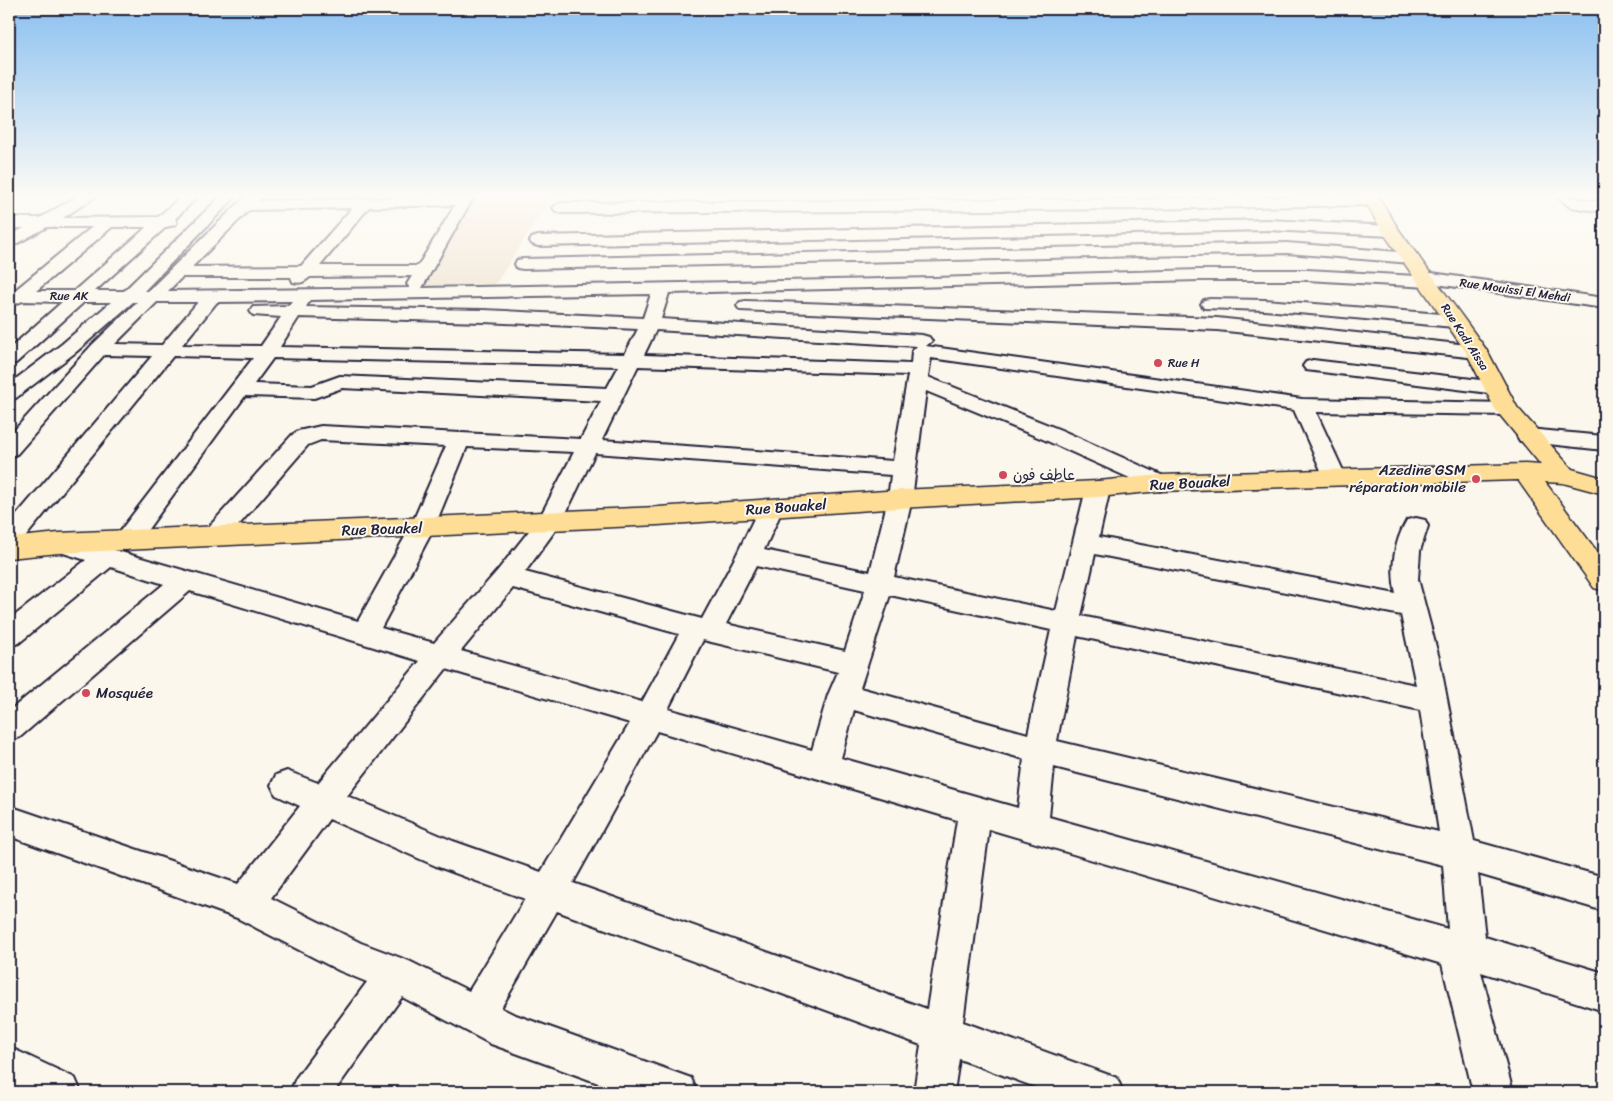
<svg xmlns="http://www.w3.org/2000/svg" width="1613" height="1101" viewBox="0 0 1613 1101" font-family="Sriracha,'Playpen Sans Arabic',sans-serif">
<rect width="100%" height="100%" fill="#fbf7ec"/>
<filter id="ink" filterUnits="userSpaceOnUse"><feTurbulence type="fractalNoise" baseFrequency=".02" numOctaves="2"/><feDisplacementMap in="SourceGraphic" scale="10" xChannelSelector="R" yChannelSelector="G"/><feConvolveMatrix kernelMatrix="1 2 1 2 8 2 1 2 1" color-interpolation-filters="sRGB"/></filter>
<g filter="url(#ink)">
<path fill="#efe0cd" d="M472 196H552L491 291 421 290Z"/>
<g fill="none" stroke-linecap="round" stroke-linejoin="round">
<g stroke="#22223b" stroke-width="4">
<path id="minor" d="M78 196H96L63 218 158 217 182 196H198L175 219 177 222 175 225 166 227 95 291H124L221 196H236L144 291H148L246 196H262L258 201 474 196 422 288 934 278 1199 270H1307L1417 276 1419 273 1425 272 1604 298V308L1436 284 1428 287 1307 280H1199L669 293 661 319 922 335 929 337 932 341 926 346 1302 399 1507 403 1514 405 1517 409 1514 413 1507 415 1316 412 1346 477 1343 482 1335 484 1327 482 1324 477 1294 410 931 358 928 377 1061 430 1168 478 1172 483 1168 488 1160 491 1152 488 1045 440 926 391 912 499 894 577 1056 611 1086 489 1090 484 1098 481 1106 484 1110 489 1099 537 1396 594C1390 569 1394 542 1407 520L1416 518 1425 520 1428 526 1420 551 1418 579 1440 662 1474 841 1604 877V911L1478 874 1485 937 1604 973V1011L1481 972 1513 1092H1473L1442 964 989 829 963 1022 1117 1078 1123 1092H1049L959 1059 954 1092H914L921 1045 557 911 501 1008 513 1014 691 1078 697 1092H623L491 1044 402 997 334 1092H290L296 1078 367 982 340 971 237 918 9 836V806L238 884 300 806 276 795 271 785 276 775 287 771 318 783 420 661 190 591 20 737 9 741V711L164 584 111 567 19 643 9 646V620L86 560 50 549 47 543 50 537 59 534 358 621 410 528 446 446 321 440 308 445 224 542 215 545 206 542 203 536 206 530 292 435 298 431 321 426 581 439 601 401 342 388 314 398 245 396 135 547 126 550 117 547 114 541 117 535 253 358 173 356 18 546 9 549V524L152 356 104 355 17 454 9 456V436L92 345 137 302H133L76 352 16 398 9 400V384L62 344 111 302H84L16 363 9 365V349L62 302 23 301 15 304 9 303V291H14L92 227H47L9 248V236L24 228H9V218H40ZM455 205 418 266H320L369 207ZM352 208 301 266 192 267 249 210ZM112 227H147L74 291H36ZM412 276 407 284 410 288 168 291 182 277H291L293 282C301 284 304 282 310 277ZM651 294 643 318 484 310 306 307 310 300ZM292 301 288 306 253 307 250 311 253 315 281 317 261 346 182 345 217 302ZM157 302H198L162 345 115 344ZM299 317 484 322 638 329 625 354 280 347ZM656 330 917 346 912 351 911 364 644 355ZM273 358 619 366 607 388 340 376 312 386 254 384ZM638 366 908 375 893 461 602 440ZM467 447 574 452 540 517 498 570 434 643 381 628 434 528ZM595 453 891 475 888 499 870 572 764 550 783 508 779 502 771 500 763 502 759 508 736 556 702 619 525 572 562 521ZM1095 554 1401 615 1416 685 1081 616ZM756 566 865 590 845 651 726 624ZM513 588 679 634 642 702 461 651ZM890 595 1051 630 1028 734 860 688ZM1077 636 1420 710 1439 832 1057 741ZM703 640 838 672 828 695 812 750 668 709ZM446 669 630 723 541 872 453 841 347 796ZM854 710 1024 759 1018 808 841 758ZM657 731 957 820 927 1009 573 883ZM1054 767 1443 865 1448 929 1049 817ZM329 819 436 866 525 899 469 991 409 961 361 943 271 898Z
M1342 196H1374L1380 200 1377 203 1372 205 1136 209 561 213 556 211 553 208 556 205 561 203 1136 199Z
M1556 196C1572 196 1587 201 1604 202V212L1570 207Z
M1268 220 1391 226 1397 228 1399 231 1397 234 1391 236 1268 230 538 246 532 244 530 241 532 238 538 236Z
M1287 243 1411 253 1417 254 1419 258 1417 262 1411 263 1287 253 523 269 517 268 515 264 517 260 523 259Z
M1210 299 1265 300 1454 315 1461 317 1463 321 1461 325 1454 327 1265 310 1204 308 1201 304 1204 300Z
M746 301 1217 318 1477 346 1484 348 1487 352 1484 356 1477 358 1217 330 740 310 737 306 740 302Z
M1313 360 1497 382 1504 384 1507 388 1504 392 1497 394 1306 370 1303 366 1306 362Z
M1528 429 1604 436V450L1520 441 1517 436 1520 431Z
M9 1047 75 1078 81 1092H18L9 1088Z"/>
</g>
<g stroke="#22223b" stroke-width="3">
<path id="major" d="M1362 196H1378L1399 230 1488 352 1517 407 1572 469 1604 478V494L1563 483 1545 482 1604 561V591L1594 588 1518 480 1160 491 1098 497 900 508 658 525 59 553 9 558V538L59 533 658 507 900 490 1098 481 1160 475 1525 464 1541 465 1495 409 1466 352 1382 231Z"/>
</g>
<use href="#minor" fill="#fbf7ec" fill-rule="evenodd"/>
<use href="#major" fill="#fede96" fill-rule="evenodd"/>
</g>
</g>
<linearGradient id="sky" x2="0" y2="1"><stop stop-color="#8bc0f0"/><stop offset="0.56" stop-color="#fdfbf6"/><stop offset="1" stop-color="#fdfbf6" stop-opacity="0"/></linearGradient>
<rect width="1613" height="350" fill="url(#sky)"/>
<g fill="#d1495b" stroke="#fbf7ec" stroke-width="2">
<circle cx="1158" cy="363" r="5"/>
<circle cx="1003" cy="475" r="5"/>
<circle cx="1476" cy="479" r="5"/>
<circle cx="86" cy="693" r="5"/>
</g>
<g text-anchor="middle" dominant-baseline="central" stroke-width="4" stroke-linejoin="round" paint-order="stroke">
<g font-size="12" fill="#22223b" stroke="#fbf7ec">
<text transform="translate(1515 290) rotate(8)">Rue Mouissi El Mehdi</text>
<text x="69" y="296">Rue AK</text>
<text transform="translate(1465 337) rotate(57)">Rue Kadi Aissa</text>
</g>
<g font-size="12" fill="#22223b" stroke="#fbf7ec" text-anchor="start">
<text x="1168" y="363">Rue H</text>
</g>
<g font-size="15" fill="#22223b" stroke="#fbf7ec" text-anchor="start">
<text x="1466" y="470" text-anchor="end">Azedine GSM<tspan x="1466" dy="17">réparation mobile</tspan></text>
<text x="1013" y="475">عاطف فون</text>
<text x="96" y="693">Mosquée</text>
</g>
<g font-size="15" fill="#22223b" stroke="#fbf7ec">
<text transform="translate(1190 483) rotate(-3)">Rue Bouakel</text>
<text transform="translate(786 507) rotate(-4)">Rue Bouakel</text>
<text transform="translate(382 529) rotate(-2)">Rue Bouakel</text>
</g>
</g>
<rect width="1613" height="1101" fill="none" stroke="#fbf7ec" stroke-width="30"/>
<rect x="15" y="15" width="1583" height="1071" fill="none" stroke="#22223b" stroke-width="2" filter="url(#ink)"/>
</svg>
